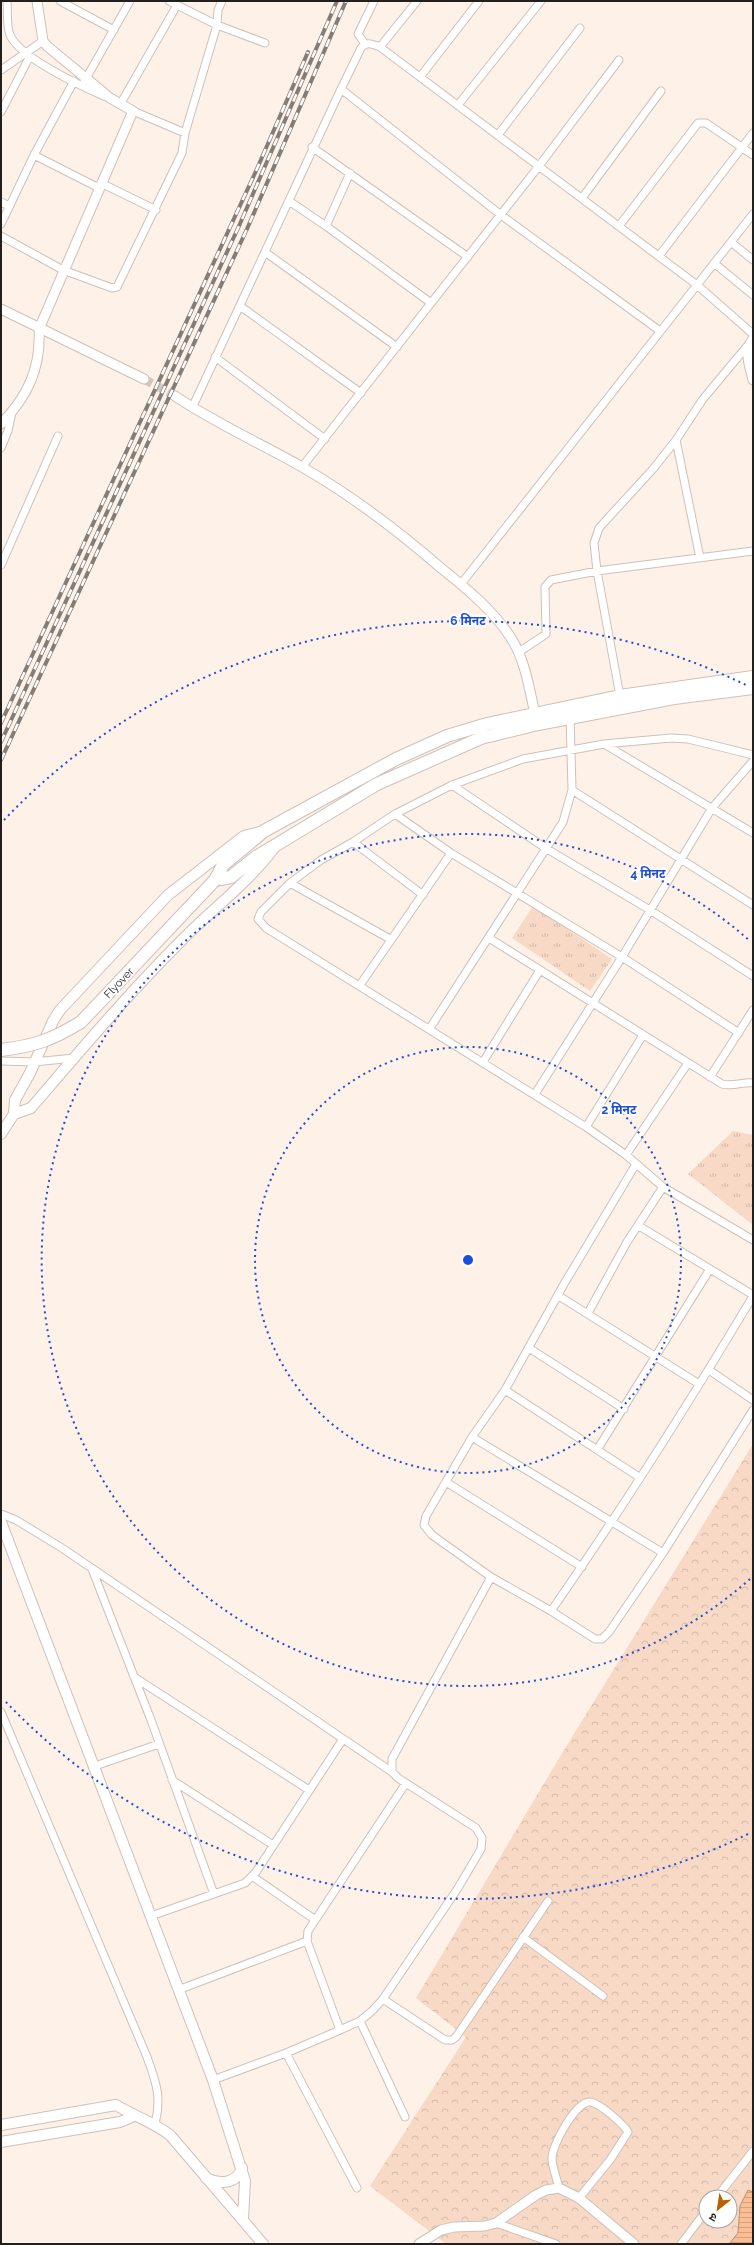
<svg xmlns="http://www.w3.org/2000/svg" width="754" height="2245" viewBox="0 0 754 2245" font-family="Raleway,'Noto Sans Devanagari',sans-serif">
<defs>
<pattern id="grass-tufts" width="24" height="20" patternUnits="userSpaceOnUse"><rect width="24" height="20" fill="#f7d9c5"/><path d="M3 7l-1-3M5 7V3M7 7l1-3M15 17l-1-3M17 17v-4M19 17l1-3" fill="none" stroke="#d3baa9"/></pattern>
<pattern id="park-crowns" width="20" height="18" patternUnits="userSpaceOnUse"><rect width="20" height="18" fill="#f7d9c5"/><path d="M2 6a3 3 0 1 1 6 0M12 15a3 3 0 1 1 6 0" fill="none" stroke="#d3baa9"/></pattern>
<pattern id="water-rules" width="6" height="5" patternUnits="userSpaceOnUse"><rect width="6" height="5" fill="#fbbd93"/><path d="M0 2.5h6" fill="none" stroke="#d7a27e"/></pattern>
</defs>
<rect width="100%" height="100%" fill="#fdf1e8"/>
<path fill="url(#grass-tufts)" d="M533 906 612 959 590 991 512 938Z
M733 1131 753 1135V1225L688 1174Z"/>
<path fill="url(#park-crowns)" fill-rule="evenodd" d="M753 1444V2244H446L370 2186 466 2037 416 1998 564 1750ZM706 2197H730V2221H706Z"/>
<path fill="url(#water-rules)" stroke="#ba8e6f" d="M748 2190 753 2192V2244H729L738 2233 740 2206Z"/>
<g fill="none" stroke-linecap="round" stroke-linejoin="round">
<path stroke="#d1c7bf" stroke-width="9" stroke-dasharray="9 4.5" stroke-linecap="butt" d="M144 379 175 396"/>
<g stroke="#cdc1b9" stroke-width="9">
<path id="minor" d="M7 1C8 11 6 25 10 35 20 58 81 86 104 96
M60 1 114 30
M169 1 217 25 265 43
M365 44 358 34 374 1
M380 47 417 1
M1 70 43 41
M420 77 479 1
M84 82 130 1
M121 103 177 5
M458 105 541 1
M133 111 185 133
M1 112 30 56
M498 135 580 28
M312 147 468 257
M34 155 99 188
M101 183 156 210
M582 198 661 91
M289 201 326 226 431 303
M1 202 9 206
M1 224 34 155 74 81
M326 226 350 173
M619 226 698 123H706L753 155
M1 236 63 270 112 288 117 287 182 153 185 133 217 25 218 10 222 1
M731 242 753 260
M265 252 397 347
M659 256 753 133
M714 263 753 295
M240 306 361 393
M660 331 501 215 341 89 361 48C367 41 372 44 380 47L697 285 753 214
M215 357 325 439
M192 408 341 89
M676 440 700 558
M1 448 8 431 12 412
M302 467 539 166 619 60
M1 565 58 436
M461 584 697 285 753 334
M519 652 546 634 545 587 551 580 597 571 753 551
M620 696 597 571 594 543 599 528 653 469 676 440 703 399 748 345
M604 744 753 833
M753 755 688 739 671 738 604 744 523 759 452 785 395 814 353 842 321 860 290 883 261 912 258 919 266 928 586 1127 626 1155 663 1187 753 1240
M452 785 547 849 650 910 753 976
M572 790 753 905
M395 814 451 853 622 957 739 1033
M353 842 423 895
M290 883 390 939
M489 938 722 1084C733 1087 746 1081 753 1083
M360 985 451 853
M430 1028 563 822 572 790 570 715
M1 1061 34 1062 74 1058
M483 1062 540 970
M710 1077 753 1010
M535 1094 622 957 712 808 753 761
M586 1127 643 1035
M626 1155 688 1063
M639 1226 753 1295
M559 1296 699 1384
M588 1313 627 1242 663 1187
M529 1348 624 1409
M709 1370 753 1400
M505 1390 639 1477
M472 1437 663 1553
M597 1450 710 1269
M446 1482 582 1567
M1 1514 16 1520 62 1548 392 1772
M92 1569 151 1720 214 1894
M491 1577 432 1535 424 1525 426 1516 472 1437 505 1390 564 1284 636 1164
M551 1611 595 1639H602L609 1632 663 1553 753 1410
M134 1677 309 1790
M1 1712 147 2057C156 2082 162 2097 155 2124
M95 1766 159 1744
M172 1780 273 1845
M252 1876 314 1919
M151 1916 245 1883 256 1872 343 1739
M523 1937 603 1996
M178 1990 307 1941
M383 1999 445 2040H452L456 2037 548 1901
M360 2021 405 2117
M340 2030 307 1941 308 1931 406 1783
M286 2053 357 2188
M213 2080 286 2053 340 2030 360 2021 372 2011 383 1999 458 1888 481 1849 482 1838 476 1828 398 1778 392 1772V1759L491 1577 551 1611C622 1509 689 1403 753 1296
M559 2188C557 2179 552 2167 552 2158 552 2145 576 2101 590 2102 600 2103 623 2124 628 2132L610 2160 579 2198
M717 2197 753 2151
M496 2223 556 2244
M681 2244 706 2211"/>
</g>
<g stroke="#cdc1b9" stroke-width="11">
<path id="tertiary" d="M1 309 144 379
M753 339C743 351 750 366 753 380
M175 396C215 423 260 443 302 467 353 496 397 530 441 568 466 588 494 611 511 638 526 661 530 693 536 719
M1 424C28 396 41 368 39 329L133 111 110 98 47 46 43 41 37 1
M419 2244 441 2230 454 2227 485 2226 496 2223 536 2195 546 2190 559 2188 579 2198 634 2244"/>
</g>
<g stroke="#cdc1b9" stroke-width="12">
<path id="secondary" d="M14 1114 31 1108C79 1052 128 994 181 941 212 909 248 883 275 847
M1 1134 14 1114 15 1100 30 1073 53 1021 60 1010 168 895 244 836 263 831
M1 1522 213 2080 245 2181 243 2219
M1 2125 116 2105C134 2116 153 2122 170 2135L263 2244
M1 2142 120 2122 134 2116
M206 2178C219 2184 236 2185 242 2168"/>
</g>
<g stroke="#cdc1b9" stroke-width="14">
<path id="primary" d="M215 880 223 865 264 831 396 759 447 736 487 724 620 696 753 677
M215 880 231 877 256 857 377 784 481 738 538 724 674 698 753 688"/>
</g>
<use href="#minor" stroke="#fff" stroke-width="7"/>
<use href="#tertiary" stroke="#fff" stroke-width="9"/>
<use href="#secondary" stroke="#fff" stroke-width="10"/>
<use href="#primary" stroke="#fff" stroke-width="12"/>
<g stroke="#847c76" stroke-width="4">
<path id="rail" d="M1 723 256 171 308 52
M1 742 239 226 337 1
M1 760 247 229 346 1"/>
</g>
<use href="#rail" stroke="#fff" stroke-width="2.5" stroke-dasharray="8" stroke-linecap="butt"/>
<g stroke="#cdc1b9" stroke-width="14" stroke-linecap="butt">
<path id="primary-bridge" d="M1 1050C34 1046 52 1040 81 1022L215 880"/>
</g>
<use href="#primary-bridge" stroke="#fff" stroke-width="12"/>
</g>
<g fill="none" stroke="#1d4ed8" stroke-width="2" stroke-dasharray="2 4">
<circle cx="468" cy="1260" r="213"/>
<path d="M750 1579A426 426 0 1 1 750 941"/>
<path d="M748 1834A639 639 0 0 1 4 1700M4 820A639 639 0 0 1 748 686"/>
</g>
<g text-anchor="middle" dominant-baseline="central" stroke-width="4" stroke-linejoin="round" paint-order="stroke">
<g font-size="11" fill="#231f1c" stroke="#fff">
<text transform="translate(119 983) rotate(-47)">Flyover</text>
</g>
</g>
<circle cx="468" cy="1260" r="6" fill="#1d4ed8" stroke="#fff" stroke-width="2"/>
<g font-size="12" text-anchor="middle" font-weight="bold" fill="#1d4ed8" stroke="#fff" stroke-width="4" stroke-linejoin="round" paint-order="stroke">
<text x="468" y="625">6 मिनट</text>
<text x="648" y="878">4 मिनट</text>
<text x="619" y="1114">2 मिनट</text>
</g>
<rect width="754" height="2245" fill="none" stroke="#231f1c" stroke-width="4"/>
<g transform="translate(718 2209) rotate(210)"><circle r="19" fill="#ffffff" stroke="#a7a5a4"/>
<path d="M0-3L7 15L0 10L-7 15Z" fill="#ba6001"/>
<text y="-6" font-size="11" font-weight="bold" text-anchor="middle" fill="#231f1c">उ</text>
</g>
</svg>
